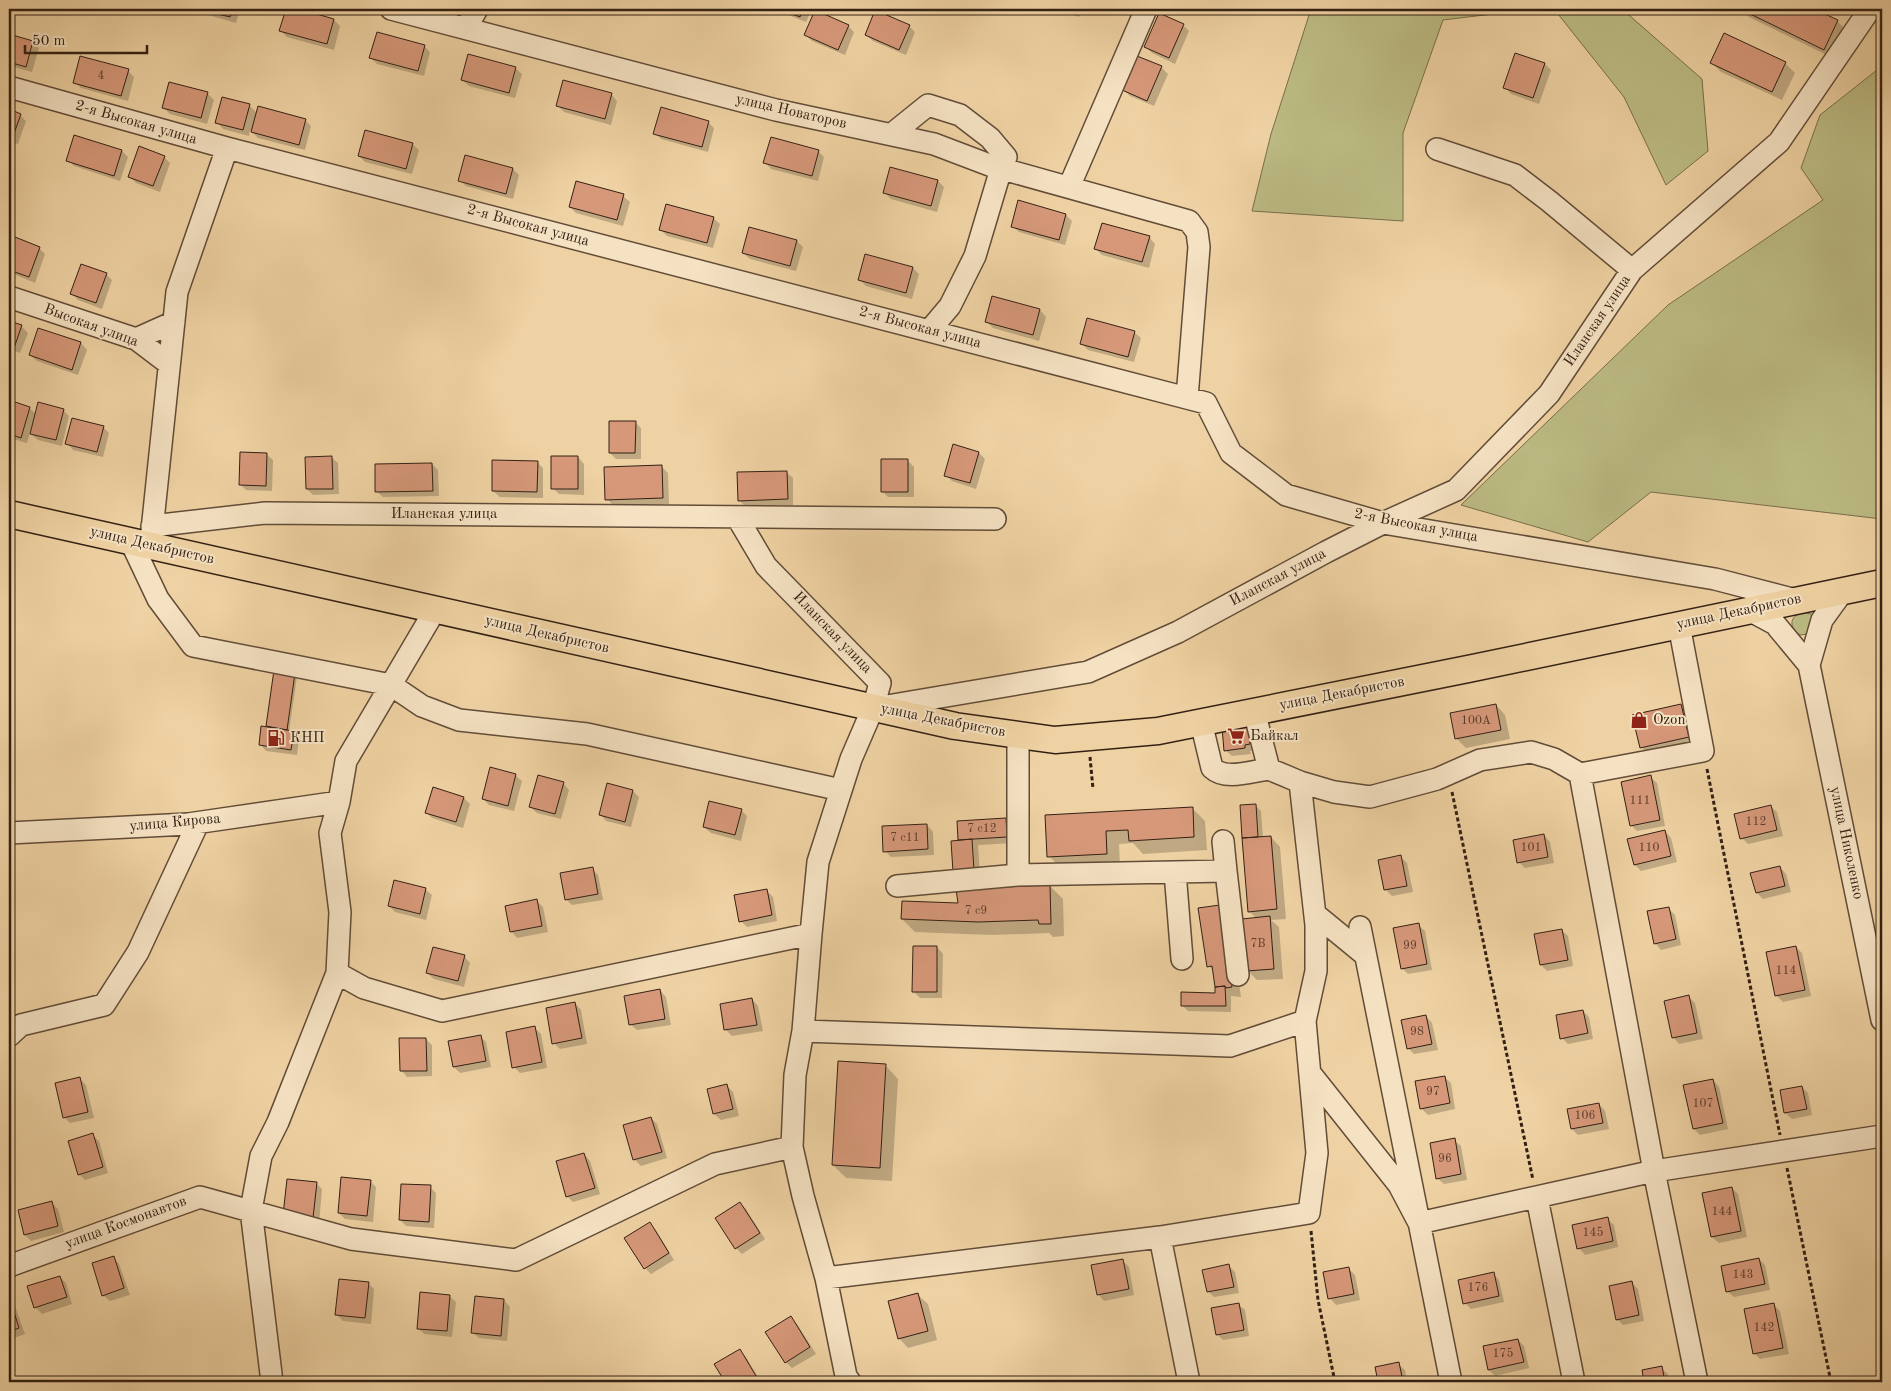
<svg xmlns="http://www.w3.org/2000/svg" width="1891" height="1391" viewBox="0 0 1891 1391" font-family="'Old Standard TT',serif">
<rect width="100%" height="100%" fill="#efd2a3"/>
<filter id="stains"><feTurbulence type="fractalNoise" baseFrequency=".004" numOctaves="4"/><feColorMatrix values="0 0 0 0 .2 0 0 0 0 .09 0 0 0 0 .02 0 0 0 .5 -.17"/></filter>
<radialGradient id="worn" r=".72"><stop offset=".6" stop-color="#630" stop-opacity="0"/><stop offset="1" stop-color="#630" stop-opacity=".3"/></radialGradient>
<path fill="#bcbb83" stroke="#786e4c" d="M1311 9H1534L1443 20 1403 133V221L1252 211 1271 134Z
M1554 9H1622L1702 79 1708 151 1666 185 1624 97Z
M1882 66V519L1651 492 1588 542 1461 505 1668 305 1823 200 1801 168 1820 115Z
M1803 612 1811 614 1813 618 1808 634 1800 635 1795 631C1788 621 1794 615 1803 612Z"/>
<path fill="#0003" d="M188 9H240L236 23Z
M287 9H294L334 20 340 26 334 50 287 37 281 31Z
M773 9H812L806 22Z
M1059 9H1082L1079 17Z
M1740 9H1812L1837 21 1847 31 1833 58 1749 17Z
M1183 25 1189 31 1175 64 1152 53 1146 47Z
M848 26 854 32 845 55 812 41 806 35Z
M909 26 915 32 906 55 873 41 866 35Z
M9 36 32 42 39 48 32 72 9 66Z
M424 46 430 52 424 76 377 64 371 58Z
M1516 54 1545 64 1551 70 1539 104 1511 94 1505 87Z
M1712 63H1785L1795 73 1782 100 1721 72Z
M1161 67 1168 74 1154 106 1130 96 1124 90Z
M515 68 522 74 515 98 469 86 462 80Z
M128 71 134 77 128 101 81 88 75 82Z
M208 94 214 100 207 124 170 114 164 108Z
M611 94 617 101 611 125 564 112 558 106Z
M249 105 257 113 305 120 311 126 305 150 258 138 250 130 249 136 223 129 217 122Z
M9 111 20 115 26 121 18 144 9 141Z
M708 122 714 128 708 152 661 139 655 133Z
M412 144 419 150 412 174 365 162 359 156Z
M122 151 128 157 120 181 74 166 68 160Z
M818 151 824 157 818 181 771 169 765 162Z
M466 156 513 169 519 175 513 199 466 186 460 180Z
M164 157 170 163 160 192 136 183 130 177Z
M938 181 944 187 937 212 891 199 885 193Z
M623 196 630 202 623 226 576 213 570 207Z
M1066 215 1072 221 1065 245 1019 232 1013 226Z
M713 218 720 224 713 248 667 236 660 229Z
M1149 237 1155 244 1149 268 1102 255 1096 249Z
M15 239 39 248 45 254 35 283 9 272V257Z
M797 241 803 247 796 271 750 259 743 253Z
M913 268 919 274 912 299 866 286 860 280Z
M106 274 112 280 102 309 78 300 72 294Z
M993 298 1040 310 1046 317 1039 341 993 328 987 322Z
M9 322 21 326 28 333 20 353 9 349Z
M39 329 81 343 87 350 78 375 37 361 30 355Z
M1134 332 1141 338 1134 362 1088 350 1081 343Z
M9 402 29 408 36 414 63 410 69 416 62 446 38 440 30 433 27 443 9 438Z
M635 422 641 428V459H616L610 453Z
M103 427 109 433 103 457 73 450 67 443Z
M979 453 985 459 976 489 952 481 946 475Z
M266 454 273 460 272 491 246 490 240 484Z
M331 457 338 463 339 494 313 495 307 489Z
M578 457 584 464V495L559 494 553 488Z
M907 460 914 467V497H888L882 491Z
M537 462 543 468V498L500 497 493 491Z
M432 464 438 470 439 496 383 497 376 491Z
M662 467 668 473 669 504 613 505 607 499Z
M786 472 793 478V505L745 506 739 500Z
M299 663 289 731 293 732 299 738 297 755 266 751 260 744 270 728 267 726Z
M1496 705 1505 715 1510 739 1466 748 1456 738Z
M1681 705 1690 715 1698 746 1651 757 1641 747Z
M1248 726 1256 750 1250 751 1251 754 1232 756 1225 750Z
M515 775 522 781 514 811 489 805 483 799Z
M1650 777 1657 783 1665 826 1637 831 1631 825Z
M563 783 569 790 561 819 537 813 530 807Z
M633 791 639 797 631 827 606 821 600 814Z
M464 798 470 804 463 828 432 818 426 812Z
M1255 805 1261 811 1263 838 1271 837 1280 847 1286 919 1271 920 1279 927 1283 979 1257 980 1248 971 1257 919 1249 911Z
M1770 806 1777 812 1783 836 1748 844 1742 838Z
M1192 808 1205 821 1207 850 1143 854 1133 843 1119 844 1120 866 1062 869 1049 856 1046 816Z
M741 810 747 816 741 841 711 833 704 827Z
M1005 819 1011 825 1013 843 978 845 980 876 954 871 960 841 958 822Z
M927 825 933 832 934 855 891 857 885 851Z
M1665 831 1671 838 1677 862 1641 871 1635 865Z
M1544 835 1550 842 1554 863 1525 868 1519 862Z
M1401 857 1407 863 1413 892 1392 896 1385 889Z
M1780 867 1786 874 1791 892 1763 899 1757 893Z
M592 869 598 875 603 900 572 905 566 899Z
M1050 886 1063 899 1064 936 1053 937 1049 933 992 935 915 932 902 919Z
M425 889 432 895 426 920 395 912 389 906Z
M766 890 773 897 777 921 747 927 741 921Z
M537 901 543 907 548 932 517 938 511 931Z
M1669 909 1675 915 1681 945 1661 950 1655 943Z
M1229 916 1241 997 1231 996V1012L1188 1011 1182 1005 1217 994 1215 972 1209 966Z
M1418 925 1425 931 1432 970 1408 974 1402 968Z
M1561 930 1568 936 1573 966 1547 971 1541 965 1535 935Z
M937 947 943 954 942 998H920L913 991Z
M1796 947 1802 953 1811 996 1783 1002 1776 995Z
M464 956 470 963 464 987 434 979 427 973Z
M660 990 666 997 671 1025 637 1030 630 1024Z
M1689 997 1695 1003 1703 1039 1679 1044 1673 1037Z
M752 999 758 1006 763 1031 732 1036 726 1030 721 1005Z
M575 1003 581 1010 587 1044 560 1049 554 1043Z
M1583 1011 1589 1017 1593 1039 1568 1044 1562 1038Z
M1426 1016 1432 1023 1438 1050 1414 1054 1408 1048Z
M535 1028 541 1034 547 1068 520 1073 514 1067Z
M480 1036 486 1042 491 1067 460 1073 454 1067 449 1042Z
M426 1039 432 1045V1076L407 1077 401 1070Z
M885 1065 898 1079 892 1181 846 1178 833 1165Z
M1444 1077 1451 1083 1455 1109 1428 1115 1421 1108Z
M80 1079 86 1085 94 1118 70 1123 64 1117Z
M1713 1080 1719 1087 1728 1129 1700 1135 1694 1129Z
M727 1086 733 1092 739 1116 721 1120 714 1114Z
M1802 1087 1808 1093 1812 1115 1792 1119 1785 1113 1781 1091Z
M1599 1104 1605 1111 1609 1129 1578 1135 1572 1129Z
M651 1118 657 1124 667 1158 641 1166 634 1159Z
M92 1135 99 1141 108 1173 85 1180 79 1174Z
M1454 1140 1461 1146 1467 1180 1444 1184 1437 1178Z
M584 1154 590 1161 600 1194 573 1202 567 1196Z
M370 1181 376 1187 373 1222 345 1219 339 1213Z
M316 1183 322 1189 319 1224 291 1221Z
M430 1187 436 1193 434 1228 406 1226 400 1220Z
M1732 1188 1738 1194 1747 1237 1719 1243 1712 1237Z
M51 1202 58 1209 64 1232 31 1241 25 1235Z
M740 1203 746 1209 765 1239 742 1254 736 1248Z
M1607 1219 1614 1225 1618 1247 1585 1255 1579 1248Z
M649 1224 656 1230 674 1260 651 1274 645 1268Z
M9 1237 12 1249 9 1250Z
M113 1257 119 1264 130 1295 110 1301 103 1295Z
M1759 1259 1765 1265 1770 1290 1734 1297 1727 1291Z
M1122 1260 1129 1267 1134 1295 1104 1301 1098 1294Z
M1229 1266 1235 1272 1239 1293 1214 1297 1208 1291Z
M1349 1269 1355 1275 1360 1300 1336 1305 1330 1298Z
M1493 1273 1499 1280 1504 1302 1471 1309 1465 1303Z
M60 1277 66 1283 72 1304 42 1314 35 1307Z
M1631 1282 1638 1289 1644 1321 1623 1325 1617 1319Z
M368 1283 374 1289 371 1324 343 1321 337 1315Z
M918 1295 928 1304 937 1340 908 1348 899 1338Z
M449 1296 456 1302 452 1337 424 1334 418 1328Z
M9 1298 14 1303 25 1334 9 1340Z
M504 1300 510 1307 507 1341 479 1338 472 1332Z
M1238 1304 1245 1310 1249 1336 1223 1340 1217 1334Z
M1774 1305 1780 1311 1789 1354 1760 1359 1754 1353Z
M790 1318 797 1324 816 1354 792 1368 786 1362 767 1332Z
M1518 1340 1524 1346 1529 1368 1495 1376 1489 1370 1484 1347Z
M740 1351 746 1357 761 1382H726L716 1365Z
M1398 1364 1405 1370 1407 1382H1379L1377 1368Z
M1661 1368 1668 1374 1669 1382H1646L1643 1371Z"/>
<path fill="#d69879" stroke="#332014" d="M198 9H233L230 17Z
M286 9H299L334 19 327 44 279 31Z
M779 9H803L800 17Z
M1740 9H1814L1838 20 1824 50Z
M815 10 849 25 838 50 804 35Z
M875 10 910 25 899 50 865 35Z
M1159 13 1184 24 1169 58 1144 47Z
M377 32 425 45 418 71 369 58Z
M1724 33 1786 62 1772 92 1710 63Z
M9 34 33 41 26 67 9 62Z
M1515 53 1545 63 1533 98 1503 88Z
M468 54 516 67 509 93 461 80Z
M80 56 129 69 121 96 73 83Z
M1137 56 1162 66 1147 101 1122 90Z
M563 80 612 93 605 119 556 106Z
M169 82 208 92 201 118 162 108Z
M222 97 250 104 243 130 215 123Z
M258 106 306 119 299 145 251 132Z
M661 107 709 121 702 147 653 134Z
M9 109 21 114 12 139 9 138Z
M365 130 413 143 406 169 358 156Z
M74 135 122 150 114 176 66 161Z
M771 137 819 150 812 176 763 163Z
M139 146 165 156 153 186 128 177Z
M465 155 513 168 506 194 458 181Z
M890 167 938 180 931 206 883 193Z
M576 181 624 194 617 220 569 207Z
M1018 200 1066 214 1059 240 1011 227Z
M666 204 714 217 707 243 659 230Z
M1102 223 1150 236 1142 262 1094 249Z
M749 227 797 240 790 266 742 253Z
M15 237 40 247 29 277 9 270V253Z
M865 254 913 267 906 293 858 280Z
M81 264 107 273 96 303 70 294Z
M992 296 1040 309 1033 335 985 322Z
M1087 318 1135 331 1128 357 1080 344Z
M9 321 22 325 14 348 9 346Z
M38 328 81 342 72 370 29 355Z
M9 400 30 407 21 438 9 434Z
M38 402 64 409 56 440 30 434Z
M72 418 104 426 97 452 65 444Z
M609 421H636L635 453H609Z
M953 444 979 452 970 483 944 476Z
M240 452 267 453 266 486 239 485Z
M332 456 333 489H306L305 457Z
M551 456H578V489H551Z
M881 459H908V492H881Z
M492 460 538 461 537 492 492 491Z
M432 463 433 491 375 492V464Z
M662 465 663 498 605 500 604 467Z
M787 471 788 499 738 501 737 472Z
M276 656 297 659 287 730 266 726Z
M1496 704 1501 730 1455 739 1450 713Z
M1681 704 1689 737 1640 748 1632 715Z
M1248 724 1250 744 1245 745V748L1224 751 1222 727Z
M261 726 294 731 291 750 259 745Z
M490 767 516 774 508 806 482 799Z
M538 775 564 782 555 814 529 807Z
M1651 775 1660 820 1630 826 1621 782Z
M607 783 633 790 625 822 599 815Z
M433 787 464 797 456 822 425 813Z
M709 801 742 809 735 835 703 827Z
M1256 804 1258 837 1242 838 1240 805Z
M1771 805 1777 830 1740 839 1734 814Z
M1193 807 1194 837 1129 841 1128 830 1106 831 1107 854 1047 857 1045 815Z
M1006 818 1007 837 958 840 957 821Z
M927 824 928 849 883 852 882 826Z
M1665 830 1671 856 1634 865 1627 839Z
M1544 834 1548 857 1517 863 1513 840Z
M1271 836 1277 909 1248 912 1242 838Z
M972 839 974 870 953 872 951 841Z
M1401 855 1407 886 1384 890 1378 860Z
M1780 866 1785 886 1756 893 1750 873Z
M593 867 598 894 565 900 560 873Z
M394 880 426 888 420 914 388 906Z
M1050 885 1051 924H1039L1038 920 978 922 901 919 902 901 958 903 956 889Z
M767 889 772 915 739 922 734 895Z
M537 899 542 926 510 932 505 906Z
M1220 905 1232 987 1226 988 1225 986 1215 987 1212 966 1207 967 1198 908Z
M1669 907 1676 939 1654 944 1647 911Z
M1270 916 1274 969 1246 971 1242 919Z
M1419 923 1427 964 1401 969 1393 928Z
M1562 929 1568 960 1540 965 1534 934Z
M913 946H937V992H912Z
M1796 946 1805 990 1775 996 1766 952Z
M433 947 465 955 458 981 426 973Z
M1225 986 1226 1006H1181V992L1215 993V987Z
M660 989 665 1019 629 1025 624 996Z
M1689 995 1697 1033 1672 1038 1664 1001Z
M752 998 757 1025 724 1030 720 1004Z
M575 1002 582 1038 552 1044 546 1008Z
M1583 1010 1588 1033 1560 1039 1556 1015Z
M1426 1015 1432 1044 1407 1049 1401 1020Z
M535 1026 542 1062 512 1068 506 1032Z
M481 1035 486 1061 453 1067 448 1041Z
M399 1038H426L427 1071H400Z
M838 1061 886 1064 880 1168 832 1165Z
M1445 1076 1450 1103 1420 1109 1415 1081Z
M80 1077 88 1112 63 1118 55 1083Z
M1713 1079 1723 1123 1693 1129 1683 1085Z
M727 1084 733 1109 713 1114 707 1089Z
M1802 1086 1807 1109 1784 1113 1780 1090Z
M1599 1103 1603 1123 1571 1129 1567 1109Z
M651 1117 662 1152 633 1160 623 1125Z
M93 1133 103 1167 78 1175 68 1141Z
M1455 1138 1461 1174 1436 1179 1430 1143Z
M584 1153 595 1188 566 1197 556 1161Z
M341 1177 371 1180 367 1216 338 1213Z
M287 1179 317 1182 313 1218 283 1215Z
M401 1184 431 1185 429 1222 399 1220Z
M1732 1187 1741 1231 1711 1237 1702 1193Z
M52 1201 58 1226 24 1235 18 1210Z
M740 1202 760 1233 735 1249 715 1218Z
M1608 1217 1613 1241 1577 1249 1572 1225Z
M650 1222 669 1253 644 1269 624 1238Z
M114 1256 124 1288 102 1296 92 1263Z
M1759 1258 1765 1284 1726 1292 1721 1266Z
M1123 1259 1129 1289 1097 1295 1091 1265Z
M1229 1264 1234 1287 1207 1292 1202 1270Z
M1349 1267 1354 1294 1328 1299 1323 1272Z
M1494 1272 1499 1296 1463 1304 1458 1280Z
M60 1276 67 1297 34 1308 27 1286Z
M339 1279 369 1282 365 1318 335 1315Z
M1632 1281 1639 1315 1616 1320 1609 1286Z
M420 1292 450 1295 447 1331 417 1329Z
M918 1293 928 1331 898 1339 888 1301Z
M9 1296 19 1328 9 1332Z
M475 1296 504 1299 501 1336 471 1333Z
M1239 1303 1244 1330 1216 1335 1211 1308Z
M1774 1303 1783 1348 1753 1354 1744 1309Z
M791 1316 810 1347 785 1363 765 1332Z
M1518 1339 1524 1362 1488 1370 1483 1346Z
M740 1349 759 1381 756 1382H725L714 1364Z
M1399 1362 1403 1382H1378L1375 1367Z
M1662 1366 1665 1382H1644L1642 1370Z"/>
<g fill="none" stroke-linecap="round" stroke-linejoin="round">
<g stroke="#624c38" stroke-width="24">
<path id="minor" d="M391 9 776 110 934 144 992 166 1189 221 1197 232 1199 247 1187 398
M466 28 477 9
M9 87 227 148 1206 403 1231 453 1286 495 1383 523 1715 579 1796 600
M892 134 928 105 960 115 990 138 1006 157 1001 169 975 256 950 306 929 331
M1437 149 1515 175 1549 201 1632 270
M1069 187 1146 9
M9 297 136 339 169 364
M136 339 174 322
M737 517 766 566 880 683 873 708 851 759 818 862 811 934 803 1031 795 1075 792 1147 803 1196 826 1278 846 1376 850 1382
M152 526 265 513 995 519
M151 540 177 292 227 148
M131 542 158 599 193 646 391 685 422 706 459 720 587 734 841 790
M1843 591 1822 620 1809 665 1882 1020
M435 610 346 761 339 802 330 833 340 912 337 973 364 988 442 1011 811 934
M1749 610 1775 624 1809 665
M881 707 1088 672 1178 632 1326 552 1383 523 1456 490 1549 394 1632 270 1779 142 1870 9
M1254 711 1269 769 1300 782 1316 925V971L1305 1021
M1201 722 1212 768C1226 781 1252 771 1269 769
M1018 735V875L1226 871 1238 975
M1580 774 1654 1171 1697 1382
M1300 782 1334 792 1370 797 1437 779 1480 760 1531 752 1554 759 1580 774 1703 751 1679 625
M9 833 188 824 339 802
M1223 841 1226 871
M1175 872 1182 959
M897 886 1018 875
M1315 914 1365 955
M1360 927 1451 1382
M803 1031 1230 1046 1305 1021 1317 1153 1309 1213 1160 1237 826 1278
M9 1036 21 1025 104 1005 138 952 198 823
M1310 1073 1399 1185 1419 1223 1654 1171 1882 1136
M1537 1198 1574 1382
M1160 1237 1189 1382
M9 1266 200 1197 351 1239 516 1260 715 1164 792 1147
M272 1382 251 1210 261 1156 278 1122 337 973"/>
</g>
<g stroke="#332014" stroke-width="29">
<path id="major" d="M9 514 955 726 1055 740 1158 731 1468 669 1882 583"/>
</g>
<path stroke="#332014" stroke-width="3" stroke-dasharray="4 2.5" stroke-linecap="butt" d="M1090 757 1093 789
M1707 769 1780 1135
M1452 792 1533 1180
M1787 1168 1831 1382
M1311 1231 1318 1300 1335 1382"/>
<use href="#minor" stroke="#f5e2c3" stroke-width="21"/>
<use href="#major" stroke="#efd2a3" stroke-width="26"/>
</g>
<defs>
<g id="shop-bare" transform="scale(1.35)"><path d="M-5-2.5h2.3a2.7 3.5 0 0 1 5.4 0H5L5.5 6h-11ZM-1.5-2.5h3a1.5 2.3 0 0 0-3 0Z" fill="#8f2418" stroke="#f5e2c3" stroke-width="2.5" paint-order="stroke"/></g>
<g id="supermarket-bare" transform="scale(1.35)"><path d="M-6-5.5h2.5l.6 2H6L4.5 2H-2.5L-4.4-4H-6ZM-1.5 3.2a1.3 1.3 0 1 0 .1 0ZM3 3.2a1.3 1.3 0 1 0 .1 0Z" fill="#8f2418" stroke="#f5e2c3" stroke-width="2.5" paint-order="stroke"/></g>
<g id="fuel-bare" transform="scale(1.35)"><path d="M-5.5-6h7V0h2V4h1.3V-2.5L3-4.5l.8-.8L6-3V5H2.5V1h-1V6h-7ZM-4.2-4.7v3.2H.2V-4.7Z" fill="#8f2418" stroke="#f5e2c3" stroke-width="2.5" paint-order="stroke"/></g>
</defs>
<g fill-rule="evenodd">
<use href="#shop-bare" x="1639" y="720"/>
<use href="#supermarket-bare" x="1236" y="736"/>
<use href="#fuel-bare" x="276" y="738"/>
</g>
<g text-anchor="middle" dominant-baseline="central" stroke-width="4" stroke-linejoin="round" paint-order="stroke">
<g font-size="12" fill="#5c3e2d">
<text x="101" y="76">4</text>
<text x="1476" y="721">100А</text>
<text x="1640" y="801">111</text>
<text x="1756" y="822">112</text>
<text x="982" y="829">7 с12</text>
<text x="905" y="838">7 с11</text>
<text x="1531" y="848">101</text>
<text x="1649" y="848">110</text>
<text x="976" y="911">7 с9</text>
<text x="1258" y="944">7В</text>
<text x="1410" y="946">99</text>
<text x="1786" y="971">114</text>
<text x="1417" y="1032">98</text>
<text x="1433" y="1092">97</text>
<text x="1703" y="1104">107</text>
<text x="1585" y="1116">106</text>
<text x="1445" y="1159">96</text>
<text x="1722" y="1212">144</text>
<text x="1593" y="1233">145</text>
<text x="1743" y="1275">143</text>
<text x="1478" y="1288">176</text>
<text x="1764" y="1328">142</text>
<text x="1503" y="1354">175</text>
</g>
<g font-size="15" fill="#332014" stroke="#f5e2c3">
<text transform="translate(791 112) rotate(13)">улица Новаторов</text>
<text transform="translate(136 123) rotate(16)">2-я Высокая улица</text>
<text transform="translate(528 226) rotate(15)">2-я Высокая улица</text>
<text transform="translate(1598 321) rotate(-56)">Иланская улица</text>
<text transform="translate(91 326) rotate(20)">Высокая улица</text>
<text transform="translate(920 328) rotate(15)">2-я Высокая улица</text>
<text x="444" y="514">Иланская улица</text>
<text transform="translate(1416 526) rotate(11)">2-я Высокая улица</text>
<text transform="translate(152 546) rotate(13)">улица Декабристов</text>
<text transform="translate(1278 578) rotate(-28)">Иланская улица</text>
<text transform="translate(1739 612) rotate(-12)">улица Декабристов</text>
<text transform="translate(832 633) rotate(46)">Иланская улица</text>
<text transform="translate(547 635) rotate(13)">улица Декабристов</text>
<text transform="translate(1342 694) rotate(-11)">улица Декабристов</text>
<text transform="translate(943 721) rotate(11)">улица Декабристов</text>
<text transform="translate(175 823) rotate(-5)">улица Кирова</text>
<text transform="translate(1846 843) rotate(78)">улица Николенко</text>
<text transform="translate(126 1223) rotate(-20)">улица Космонавтов</text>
</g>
<g font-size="15" fill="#332014" stroke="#f5e2c3" text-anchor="start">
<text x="1653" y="720">Ozon</text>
<text x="1250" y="736">Байкал</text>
<text x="290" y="738">КНП</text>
</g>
</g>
<rect width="1891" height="1391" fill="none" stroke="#efd2a3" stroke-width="30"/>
<rect x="10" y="10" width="1871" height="1371" fill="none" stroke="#332014" stroke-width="2.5"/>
<rect x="15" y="15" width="1861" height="1361" fill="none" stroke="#332014"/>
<path d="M25 45v8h122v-8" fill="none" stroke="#332014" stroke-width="2.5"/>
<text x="32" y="45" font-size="15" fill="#332014" stroke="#f5e2c3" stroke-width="4" paint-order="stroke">50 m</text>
<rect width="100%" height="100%" filter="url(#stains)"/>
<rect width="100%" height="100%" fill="url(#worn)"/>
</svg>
